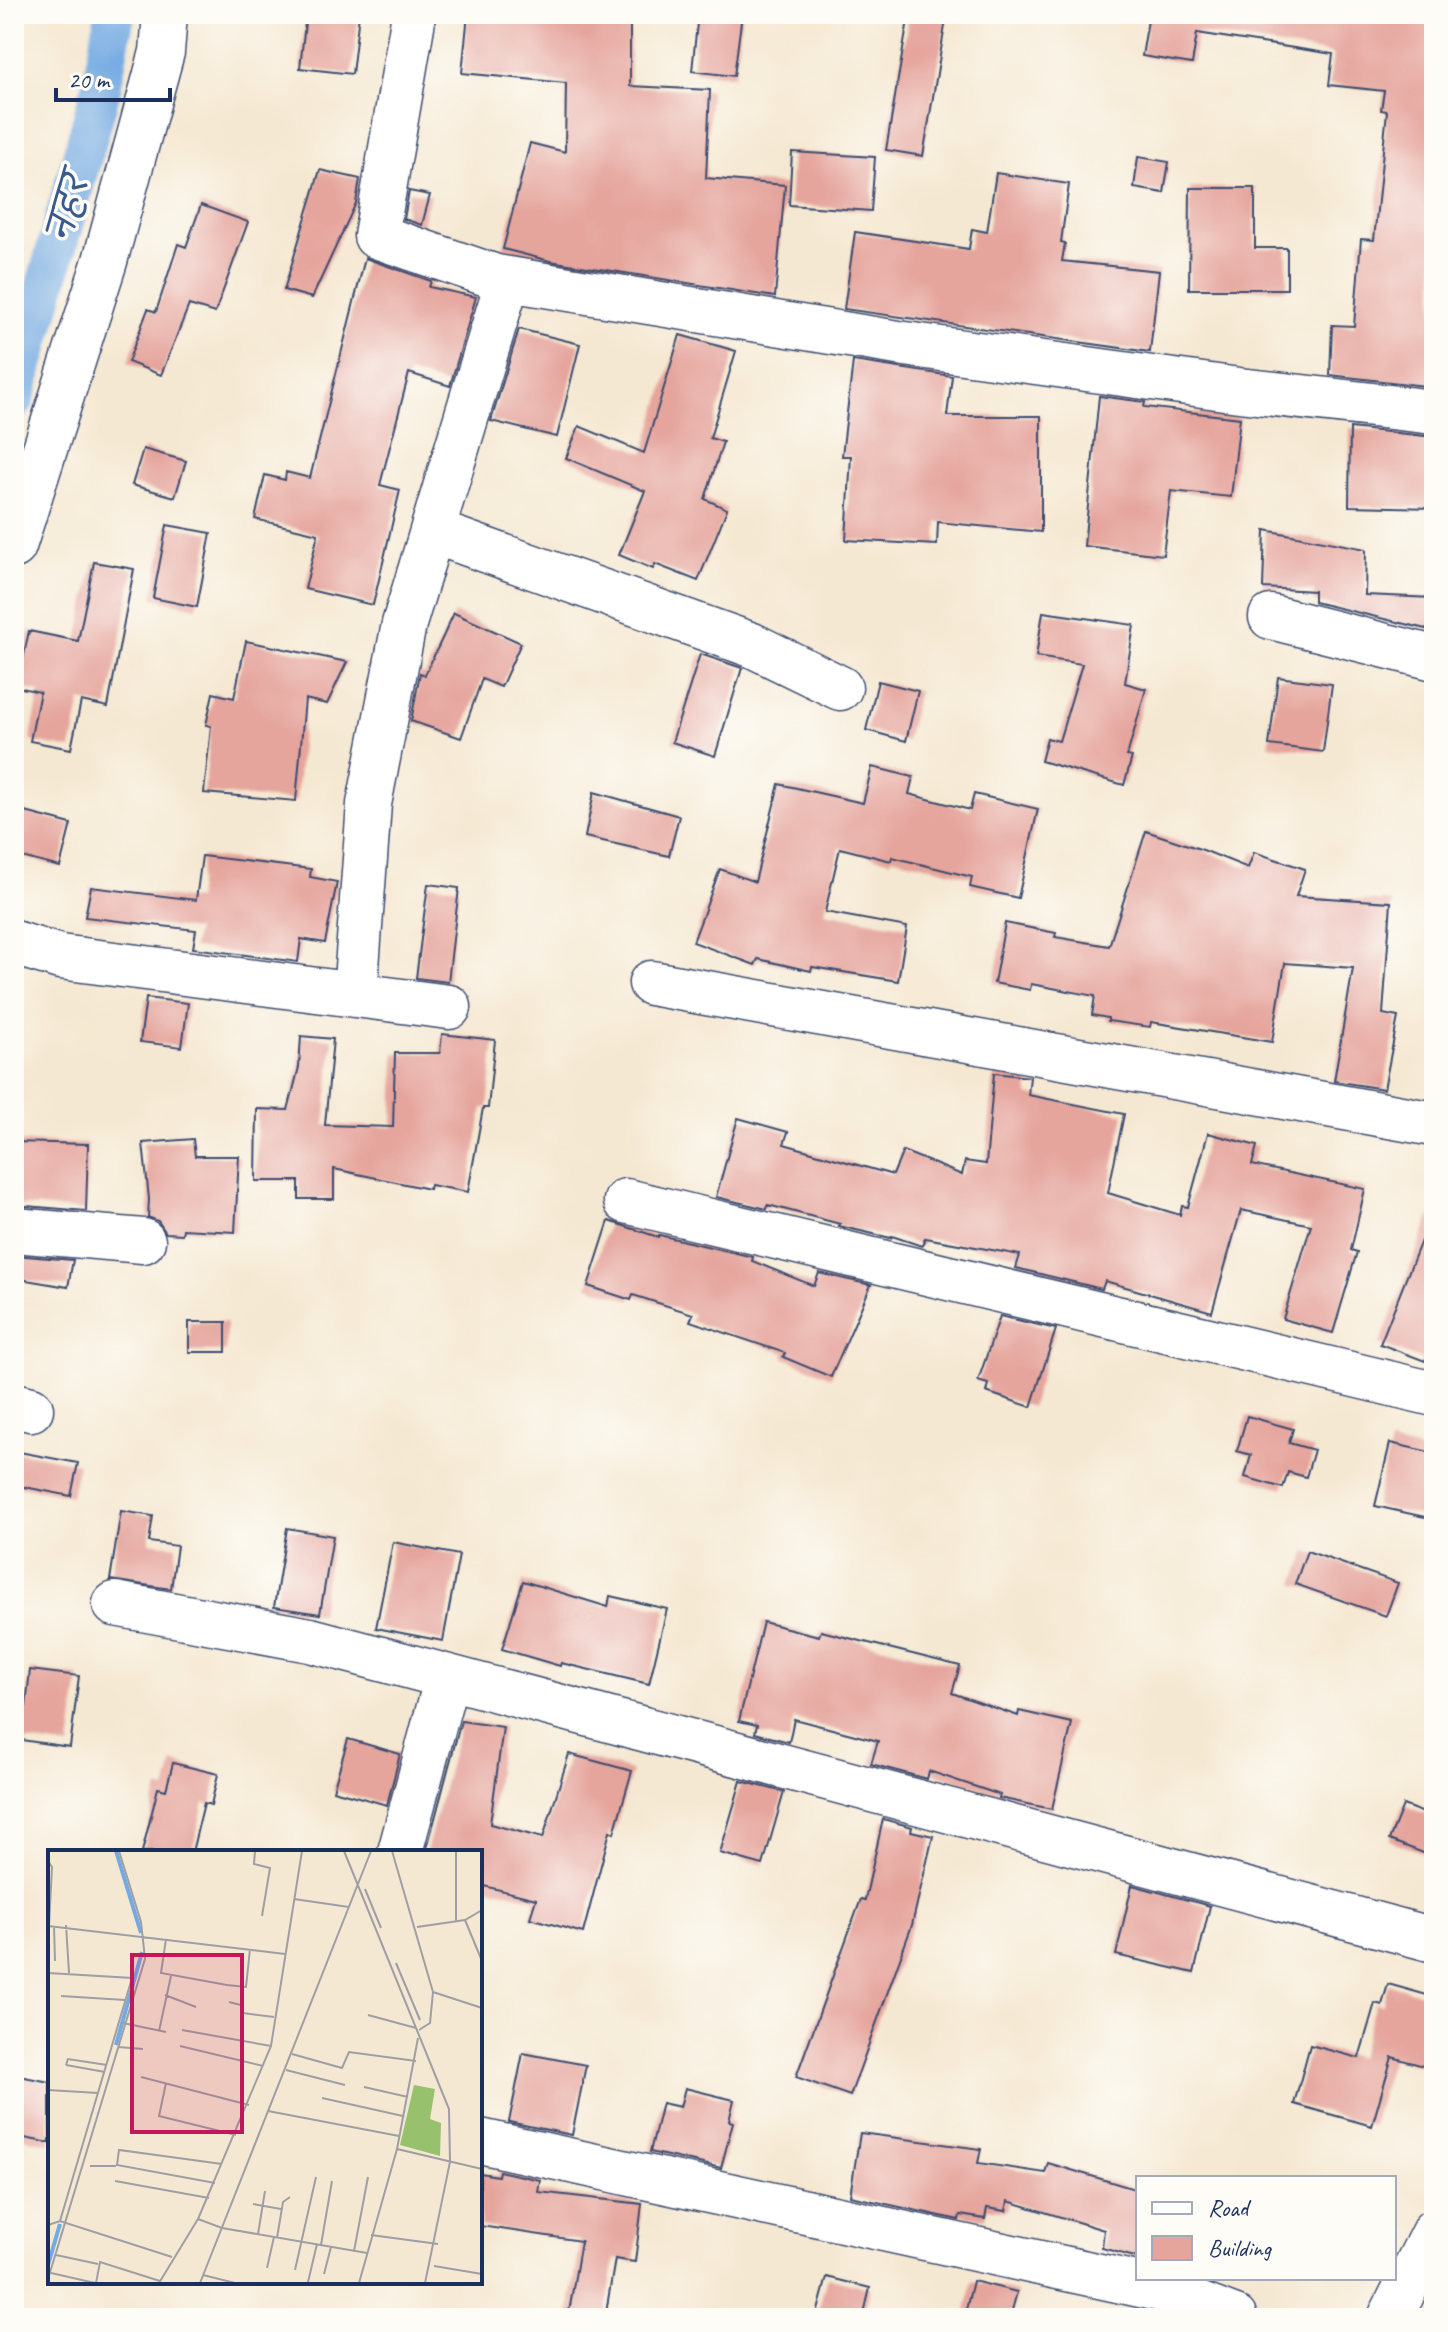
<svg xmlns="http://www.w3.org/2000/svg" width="1448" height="2332" viewBox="0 0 1448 2332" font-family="Caveat,'Playpen Sans Deva',sans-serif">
<rect width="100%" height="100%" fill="#fdfcf7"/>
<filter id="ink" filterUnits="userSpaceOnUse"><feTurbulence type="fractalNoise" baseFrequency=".0125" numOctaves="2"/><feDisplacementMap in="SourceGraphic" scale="16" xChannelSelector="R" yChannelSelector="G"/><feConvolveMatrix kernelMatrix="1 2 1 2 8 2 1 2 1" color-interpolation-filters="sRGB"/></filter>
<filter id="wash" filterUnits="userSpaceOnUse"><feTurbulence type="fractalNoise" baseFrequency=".006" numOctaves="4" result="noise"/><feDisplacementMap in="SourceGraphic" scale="32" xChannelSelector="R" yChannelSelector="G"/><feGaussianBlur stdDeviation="1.8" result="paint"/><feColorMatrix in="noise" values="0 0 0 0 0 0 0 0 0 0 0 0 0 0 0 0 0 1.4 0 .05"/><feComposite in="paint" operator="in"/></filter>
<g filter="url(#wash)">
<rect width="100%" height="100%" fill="#f5e8d2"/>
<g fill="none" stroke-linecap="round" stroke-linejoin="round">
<path stroke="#74aae2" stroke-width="40" d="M14 400 100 93 115 14"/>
</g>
<g id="blocks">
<path fill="#e5a49c" d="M306 14H359L352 74 300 68Z
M468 14 554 20V14H630V86L710 90 706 178 785 185 775 297 550 261 503 249 530 143 565 152 566 83 462 73Z
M698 14H742L734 76 692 71Z
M909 14H947L923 156 886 150Z
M1149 14H1434V387L1330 375 1332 325 1354 326 1361 239 1374 240 1387 111 1381 110 1384 91 1329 85 1333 54 1197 33 1192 64 1142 56Z
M792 152 875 157 871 211 789 205Z
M1138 157 1169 162 1164 193 1134 188Z
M320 170 360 179 356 203 312 298 284 290Z
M996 173 1069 184 1061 242 1065 243 1062 261 1159 271 1150 352 844 309 855 232 969 249 972 229 987 232Z
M1190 188H1255V248H1287V289H1189Z
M409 191 430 195 422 225 404 219Z
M201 205 248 222 215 313 189 305 161 375 128 362 148 309 156 312 178 244 186 247Z
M365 258 431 281 429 287 476 297 450 386 409 373 380 485 400 490 373 605 305 589 318 534 255 519 265 475 285 480 286 472 310 478Z
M519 329 580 344 557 437 491 421Z
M680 335 736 351 710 438 723 442 705 499 727 509 698 581 655 564 653 569 619 555 645 491 566 458 579 426 644 453Z
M853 361 952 376 947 416H1041V532L938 522 937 545 846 540 851 456H842Z
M1099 396 1145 402 1144 407 1240 418 1231 497 1171 491 1163 555 1084 546Z
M1350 428 1434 437 1433 508 1349 506Z
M143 449 186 461 175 497 132 485Z
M167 525 211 533 197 607 153 598Z
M1265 530 1366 549 1365 595 1434 598V631L1314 602V591L1263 588Z
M94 562 134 569 108 707 81 701 71 749 30 741 40 692 17 687 29 631 78 641Z
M1043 612 1134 625 1125 683 1146 689 1127 756 1132 757 1124 785 1041 761 1047 738 1059 741 1082 664 1036 657Z
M454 613 521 643 501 687 482 679 461 738 411 721 420 673 425 675Z
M246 641 347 662 327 704 305 699 296 801 204 793 211 726 206 725 213 693 234 698Z
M700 654 742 668 715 756 672 742Z
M1278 677 1332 684 1323 752 1269 745Z
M878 681 918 691 906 741 866 730Z
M872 767 913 777 909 794 970 810 974 794 1038 809 1018 898 970 887 972 877 892 857 891 861 840 848 825 912 907 927 898 981 812 967 811 971 758 959 755 965 693 942 720 869 755 882 779 784 863 803Z
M594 792 679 816 669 856 585 837Z
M14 809 71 824 60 867 14 855Z
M1146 831 1203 850 1248 868 1254 852 1305 869 1296 896 1391 902 1383 1014 1398 1017 1384 1089 1334 1081 1353 968 1285 963 1272 1042 1151 1022 1150 1027 1108 1021V1018L1092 1015 1095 996 1031 984 1030 990 994 983 1005 923 1056 933 1055 937 1109 946Z
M202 856 311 869 310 877 337 882 325 943 301 939 298 962 193 948 196 930 85 917 91 887 196 900Z
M428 884 459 888 448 982 416 978Z
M146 998 188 1003 182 1047 140 1042Z
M442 1034 495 1040 488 1108H483L468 1192 430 1185 429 1189 334 1169V1199H299V1181H256L257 1109 288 1110 299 1067 301 1036 333 1039 325 1125 393 1127 395 1053H440Z
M994 1073 1030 1077 1028 1095 1124 1114 1108 1193 1180 1215 1182 1206 1188 1207 1208 1133 1257 1146 1252 1165 1365 1189 1351 1250 1357 1252 1333 1333 1283 1319 1311 1225 1241 1210 1212 1312 1105 1281 1102 1289 1016 1268 1020 1255 925 1238 922 1246 892 1236 891 1238 839 1226 840 1224 768 1205 767 1209 716 1197 738 1118 788 1132 784 1144 893 1175 903 1151 962 1175 965 1161 986 1164Z
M193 1139 195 1156H239L235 1232 183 1229 182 1234 166 1233 158 1221 148 1217 149 1199 143 1143Z
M14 1142 88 1144 86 1211 14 1205Z
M1432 1213 1434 1338 1425 1361 1380 1344Z
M609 1221 658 1237 659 1235 753 1257 752 1261 814 1286 819 1273 871 1285 831 1377 783 1357 785 1353 690 1321 693 1314 633 1295 631 1300 588 1286Z
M14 1255 73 1260 68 1287 14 1278Z
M1000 1316 1056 1329 1031 1407 986 1392 988 1384 978 1381Z
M189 1322H226V1352H189Z
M1247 1416 1293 1429 1289 1443 1314 1450 1306 1477 1288 1472 1283 1488 1245 1477 1251 1455 1237 1451Z
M1390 1443 1434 1453V1519L1375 1506Z
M14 1451 78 1463 71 1496 14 1485Z
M121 1511 153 1516 149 1542 177 1546 171 1589 110 1580Z
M287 1528 333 1536 320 1614 274 1607Z
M393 1542 459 1555 443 1641 376 1628Z
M1307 1551 1398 1583 1386 1616 1295 1584Z
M523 1581 608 1607 610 1596 667 1609 649 1684 561 1663 560 1666 502 1649Z
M763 1622 819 1636 821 1631 960 1666 952 1693 1018 1716 1019 1711 1072 1723 1052 1809 999 1798 1000 1795 929 1771 927 1779 871 1764 878 1741 794 1719 789 1742 755 1733 757 1725 739 1721Z
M30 1670 79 1676 70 1747 21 1740 22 1738 14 1737V1705L26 1706Z
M461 1721 503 1727 490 1824 543 1838 569 1754 632 1771 614 1833 610 1831 583 1933 530 1918 536 1899 480 1885V1852H426Z
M348 1739 400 1754 387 1805 333 1790Z
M173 1763 218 1774 211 1805 204 1803 192 1852H142L158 1788 166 1790Z
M741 1781 784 1792 763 1865 720 1853Z
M1403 1805 1434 1817V1857L1389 1840Z
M883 1819 912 1827 911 1831 933 1836 912 1925 850 2096 796 2077 861 1899 865 1900Z
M1132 1885 1210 1906 1194 1973 1116 1955Z
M1388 1984 1434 1997V2069L1392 2057 1372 2126 1294 2104 1310 2045 1359 2058 1375 2003 1382 2005Z
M523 2053 586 2065 572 2135 509 2122Z
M14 2075 50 2082V2143L14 2136Z
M685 2088 734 2100 729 2121 733 2122 721 2168 650 2152 662 2103 680 2107Z
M860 2133 981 2149 978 2163 1045 2173 1048 2163 1138 2190V2258L1102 2248 1104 2230 1008 2201 1006 2211 987 2208 985 2219 960 2215 959 2220 850 2196Z
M499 2171 540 2180 538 2192 642 2204 635 2262 615 2259 605 2318H568L581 2241 480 2226V2173L498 2176Z
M827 2277 870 2288 863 2318H816Z
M973 2281 1017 2292 1010 2318H964Z"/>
</g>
</g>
<g filter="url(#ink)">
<use href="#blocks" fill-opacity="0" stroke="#3c4b6f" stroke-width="2"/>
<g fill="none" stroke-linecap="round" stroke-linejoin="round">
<g stroke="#3c4b6f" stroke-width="47">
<path id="minor" d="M414 14 376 236 496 277 898 343 1239 390 1434 412
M432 531 752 645 840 688
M14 546 105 261 162 52 165 14
M1271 617 1434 658
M14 943 60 957 449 1007
M651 983 1434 1124
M355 995 369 804 404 624 508 279
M626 1201 1434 1394
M14 1230 143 1241
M14 1405 31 1409
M115 1604 310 1640 1434 1940
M400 1852 447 1677
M480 2141 1159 2289 1235 2318
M1390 2318 1434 2231"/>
</g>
<use href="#minor" stroke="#fff" stroke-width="44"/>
</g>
</g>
<g text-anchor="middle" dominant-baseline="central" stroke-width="7" stroke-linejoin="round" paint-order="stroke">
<g font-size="36" font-style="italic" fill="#3a5a8c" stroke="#fdfcf7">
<text transform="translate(68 208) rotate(-74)">नहर</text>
</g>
</g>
<g transform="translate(48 1850)">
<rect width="434" height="434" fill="#f5e8d2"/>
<path d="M366 235 387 239 382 269 393 273 392 306 352 295Z" fill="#98c16e"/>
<path fill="none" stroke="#74aae2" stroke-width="4" d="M68 1 93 83M68 195 94 102M0 415 12 374"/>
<path fill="none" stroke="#9e9ea4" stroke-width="2" d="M207 1 206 14 222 18 214 66M296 1 401 259 402 312 377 433M344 1 385 142 382 173 371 180M0 11 4 17 1 76M317 39 333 78M246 49 301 57M417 70 434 111M408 72V1M18 75 21 123M0 76 237 104M6 76 7 111M369 77 417 70 434 60M118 89 113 123 179 135 198 137 202 99M348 113 372 170M0 123 84 128 12 371M385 142 434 158M117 145 148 157M13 146 77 150M181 152 193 155 195 163 226 167M320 165 368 178M75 173 118 182M134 180 223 196M111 181 123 126M132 196 215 216M70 197 95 199M244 204 294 218 301 202 368 211M18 215 20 209 59 215M18 215 57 222M238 220 297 235M93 227 201 255M118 233 111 266 188 285M316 237 360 247M0 240 50 243M274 248 355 266M220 261 351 286M349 299 370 188M42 316H68M67 331 161 348M167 333 69 315 71 300 174 314M205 354 233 359M150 369 223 196 254 1M0 375 12 371 124 407M210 384 217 341M323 385 390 394M229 388 235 352 242 347M273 395 284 331M306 401 320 327M8 405 50 414M386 416 434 424M219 418 226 387M247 420 268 327M3 423 47 433M276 424 283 397M155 425 187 433M0 429 97 109 93 72 71 1M260 432 269 394M48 433 52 412 112 431M111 433 150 369 174 378 319 403M152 433 323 1M311 433 349 299 434 319"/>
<path fill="#c2185b" fill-opacity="0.15" stroke="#c2185b" stroke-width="4" d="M84 105H194V282H84Z"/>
<rect width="434" height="434" fill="none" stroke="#1b2f5e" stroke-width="4"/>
</g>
<rect width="1448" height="2332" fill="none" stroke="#fdfcf7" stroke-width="48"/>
<rect x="1136" y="2176" width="260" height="104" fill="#fdfcf7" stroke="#a3aaba" stroke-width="2"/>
<rect x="1152" y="2202" width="40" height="12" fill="#ffffff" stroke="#a3aaba" stroke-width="2"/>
<text x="1208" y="2216" font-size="24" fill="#1b2f5e">Road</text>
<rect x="1152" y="2236" width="40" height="24" fill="#e5a49c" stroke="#a3aaba" stroke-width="2"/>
<text x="1208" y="2256" font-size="24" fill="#1b2f5e">Building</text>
<path d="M56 88v12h114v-12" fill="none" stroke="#1b2f5e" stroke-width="4"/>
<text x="68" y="88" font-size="24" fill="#1b2f5e" stroke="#fdfcf7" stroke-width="6" paint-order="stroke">20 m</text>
</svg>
